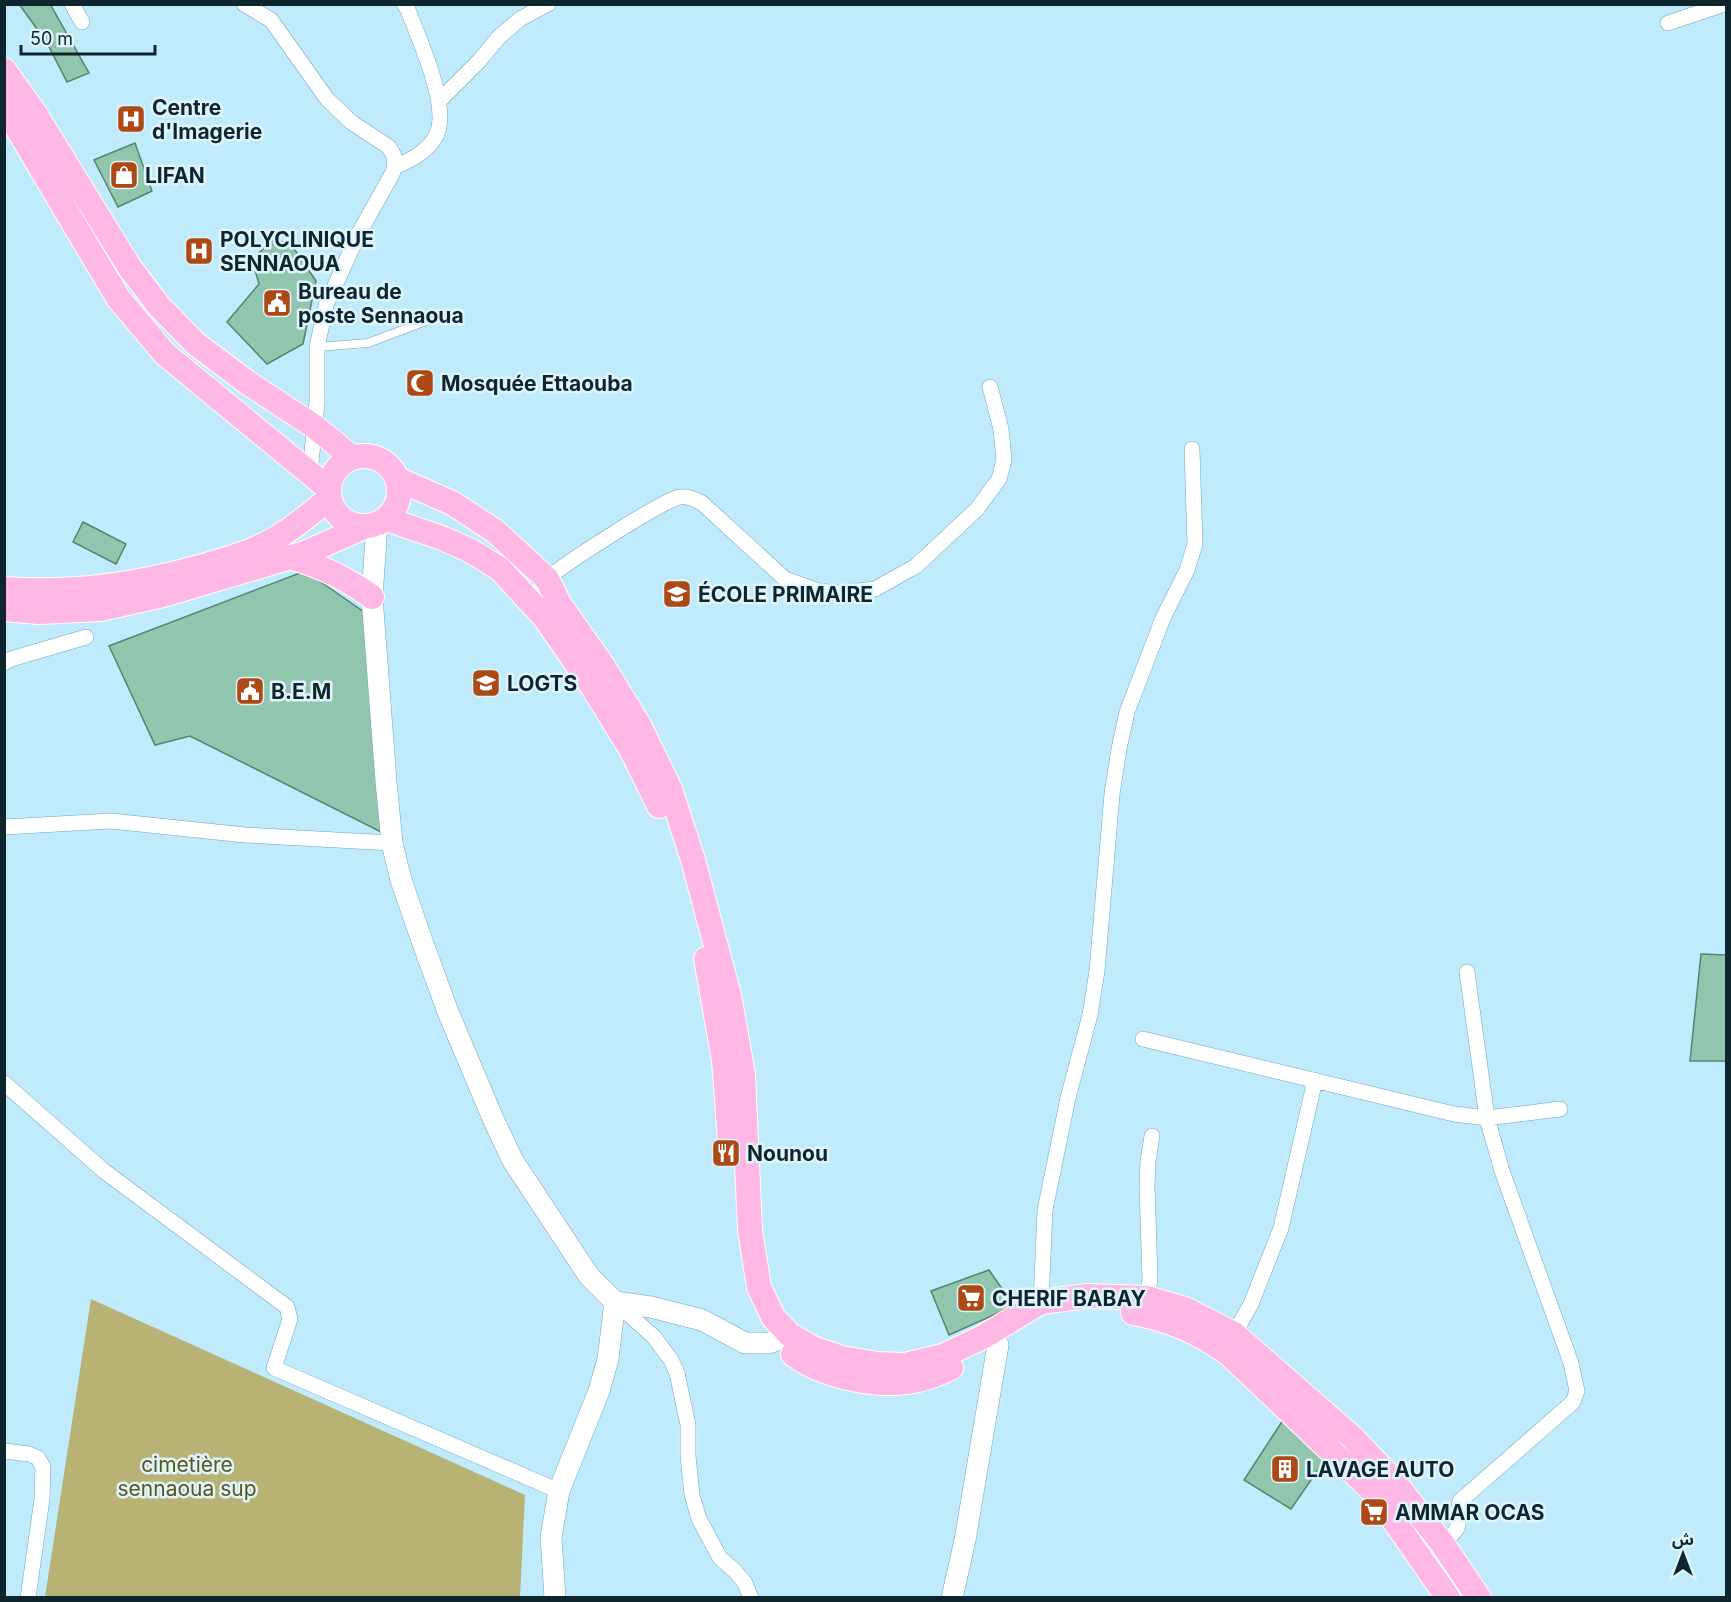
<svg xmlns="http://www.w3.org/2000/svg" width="1731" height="1602" viewBox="0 0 1731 1602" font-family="Inter,'Noto Sans Arabic',sans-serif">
<rect width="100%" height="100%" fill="#bfebfc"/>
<path fill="#b8b375" d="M91 1299 525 1495 520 1597H45Z"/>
<path fill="#92c5ad" stroke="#54856e" stroke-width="1.5" d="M19 4H50L89 73 67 82 47 43Z
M135 143 152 191 118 207 94 160Z
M274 238 293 247 316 281 303 344 267 364 227 322 259 284 252 260Z
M83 522 126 544 116 564 73 542Z
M305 571 364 612 381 832 190 736 155 745 109 646Z
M1701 954 1726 955V1061H1690Z
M989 1270 1014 1306 949 1335 931 1291Z
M1283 1420 1327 1457 1291 1509 1244 1480Z"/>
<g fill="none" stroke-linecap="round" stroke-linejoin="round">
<g stroke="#70a6bb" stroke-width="9">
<path id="lane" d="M317 347 368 343 429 320"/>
</g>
<g stroke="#70a6bb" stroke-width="16">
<path id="street" d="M72 4 82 22
M244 4 271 20 327 99 351 122 389 147 394 156 395 167 391 176 359 233 326 305 317 347V402L310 473
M1668 23 1725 4
M439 101 479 61 499 37 520 19 548 4
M395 167C411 160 427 152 436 136 451 108 419 39 408 10L404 4
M529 602C534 594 540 586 546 580 559 567 666 498 680 497 688 496 694 499 702 503L785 579 819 591 839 593 875 589 916 566 977 509 999 479 1004 460 1001 429 990 387
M4 663 11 659 86 637
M4 827 111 821 245 835 392 843
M1143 1039 1454 1114 1487 1118 1560 1109
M4 1083 104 1171 287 1307 290 1319 274 1368 559 1491
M1147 1298 1150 1279 1147 1185 1148 1161 1152 1136
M615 1302 654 1337 671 1360 677 1373 688 1425V1456L692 1495 699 1519 720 1558 735 1571 745 1583 751 1598
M1041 1302 1045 1210 1068 1098 1090 1015 1097 971 1112 794 1119 749 1127 712 1163 618 1187 570 1195 544 1192 449
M1234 1334 1251 1304 1281 1228 1315 1080
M4 1451 29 1454 38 1458 43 1467 42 1499 28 1598
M1442 1543C1467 1524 1454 1526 1460 1501L1573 1402 1577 1391 1571 1363 1502 1171 1487 1118 1467 972"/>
</g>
<g stroke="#70a6bb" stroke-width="22">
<path id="secondary" d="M377 524 372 597 386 781 392 843 401 880 421 938 448 1012 494 1121 513 1161 589 1276 615 1302 651 1307 702 1320 745 1343H769L777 1340
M555 1598 551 1537 559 1491 599 1391 608 1359 615 1302
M952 1598 965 1540 998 1345"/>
</g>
<g stroke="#fff" stroke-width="26">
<path id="primary" d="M4 70 34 112 130 268 159 306 196 344 248 383 315 427 353 458
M4 106 118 298 165 354 329 489
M329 491a35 35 0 1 1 70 0a35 35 0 1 1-70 0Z
M397 479 452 503 495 531 547 579 560 605 603 666 639 725 670 789 693 860 729 995 743 1074 750 1230 759 1287 773 1317 789 1334 813 1348 842 1358 878 1364 905 1365 943 1356 983 1337 1041 1302 1087 1296 1147 1298 1185 1309 1234 1334 1352 1437 1392 1479 1442 1543 1479 1598
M386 519 442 538 471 551 500 569 545 618 592 686 632 751 659 806
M290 557C321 566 346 578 372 597
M4 589C74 594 135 585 203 566 226 559 250 553 271 541 292 530 311 513 330 498
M4 609 39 612 101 609 163 595 305 553 366 526
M706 959 724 1060 731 1154
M1133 1313C1169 1319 1200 1333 1229 1354L1374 1492 1448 1598
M793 1354C821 1376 871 1386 906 1382 920 1381 938 1374 951 1368"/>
</g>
<use href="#lane" stroke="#fff" stroke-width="8"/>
<use href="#street" stroke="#fff" stroke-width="15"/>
<use href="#secondary" stroke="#fff" stroke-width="21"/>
<use href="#primary" stroke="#feb8e3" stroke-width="24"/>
</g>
<defs>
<g id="hospital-square" transform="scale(1.5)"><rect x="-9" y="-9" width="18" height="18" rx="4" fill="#ac4915" stroke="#dff5fd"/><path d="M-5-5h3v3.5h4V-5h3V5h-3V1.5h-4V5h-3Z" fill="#fff"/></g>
<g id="shop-square" transform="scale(1.5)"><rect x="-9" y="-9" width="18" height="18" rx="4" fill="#ac4915" stroke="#dff5fd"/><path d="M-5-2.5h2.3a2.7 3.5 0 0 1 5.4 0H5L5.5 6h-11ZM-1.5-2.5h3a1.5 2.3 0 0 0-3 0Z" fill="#fff"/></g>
<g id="civic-square" transform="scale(1.5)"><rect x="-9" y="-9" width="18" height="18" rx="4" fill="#ac4915" stroke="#dff5fd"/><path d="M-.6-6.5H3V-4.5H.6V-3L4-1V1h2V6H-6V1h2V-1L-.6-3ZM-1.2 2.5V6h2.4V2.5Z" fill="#fff"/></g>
<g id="mosque-square" transform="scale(1.5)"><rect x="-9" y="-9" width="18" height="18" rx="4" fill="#ac4915" stroke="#dff5fd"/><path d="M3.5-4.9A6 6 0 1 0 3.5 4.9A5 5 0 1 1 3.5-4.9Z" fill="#fff"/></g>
<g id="school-square" transform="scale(1.5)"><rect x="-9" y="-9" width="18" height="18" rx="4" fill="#ac4915" stroke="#dff5fd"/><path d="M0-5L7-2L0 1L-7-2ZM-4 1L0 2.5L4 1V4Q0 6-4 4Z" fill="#fff"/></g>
<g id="restaurant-square" transform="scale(1.5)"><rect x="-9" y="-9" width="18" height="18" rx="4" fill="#ac4915" stroke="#dff5fd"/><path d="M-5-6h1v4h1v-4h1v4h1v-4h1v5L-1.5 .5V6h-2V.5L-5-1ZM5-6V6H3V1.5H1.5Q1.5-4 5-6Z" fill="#fff"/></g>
<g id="supermarket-square" transform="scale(1.5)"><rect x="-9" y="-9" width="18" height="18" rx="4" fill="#ac4915" stroke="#dff5fd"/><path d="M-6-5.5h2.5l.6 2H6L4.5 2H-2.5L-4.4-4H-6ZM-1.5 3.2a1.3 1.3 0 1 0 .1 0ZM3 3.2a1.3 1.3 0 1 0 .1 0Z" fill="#fff"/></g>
<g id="building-square" transform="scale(1.5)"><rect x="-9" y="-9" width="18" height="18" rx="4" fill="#ac4915" stroke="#dff5fd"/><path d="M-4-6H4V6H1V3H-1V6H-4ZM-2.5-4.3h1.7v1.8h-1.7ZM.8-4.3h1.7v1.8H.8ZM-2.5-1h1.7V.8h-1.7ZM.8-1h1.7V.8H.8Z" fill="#fff"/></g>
</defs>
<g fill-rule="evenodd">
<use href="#hospital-square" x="131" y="119"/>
<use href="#shop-square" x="124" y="175"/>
<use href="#hospital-square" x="199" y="251"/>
<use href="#civic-square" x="277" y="303"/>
<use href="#mosque-square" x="420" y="383"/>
<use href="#school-square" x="677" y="594"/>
<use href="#school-square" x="486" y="683"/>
<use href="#civic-square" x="250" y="691"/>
<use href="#restaurant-square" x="726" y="1153"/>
<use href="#supermarket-square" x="971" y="1298"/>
<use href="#building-square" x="1285" y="1469"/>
<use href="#supermarket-square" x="1374" y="1512"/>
</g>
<g text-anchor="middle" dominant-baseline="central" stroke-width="5" stroke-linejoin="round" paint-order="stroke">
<g font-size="21" font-weight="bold" fill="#0f252d" stroke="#dff5fd" text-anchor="start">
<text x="152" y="107">Centre<tspan x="152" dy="24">d'Imagerie</tspan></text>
<text x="145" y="175">LIFAN</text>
<text x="220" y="239">POLYCLINIQUE<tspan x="220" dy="24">SENNAOUA</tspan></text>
<text x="298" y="291">Bureau de<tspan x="298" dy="24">poste Sennaoua</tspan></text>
<text x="441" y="383">Mosquée Ettaouba</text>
<text x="698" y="594">ÉCOLE PRIMAIRE</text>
<text x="507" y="683">LOGTS</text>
<text x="271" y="691">B.E.M</text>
<text x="747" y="1153">Nounou</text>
<text x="992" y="1298">CHERIF BABAY</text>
<text x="1306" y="1469">LAVAGE AUTO</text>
<text x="1395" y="1512">AMMAR OCAS</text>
</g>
<g font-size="21" fill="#5c5618" stroke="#dff5fd">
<text x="187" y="1464">cimetière<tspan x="187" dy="24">sennaoua sup</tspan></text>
</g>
</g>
<rect width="1731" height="1602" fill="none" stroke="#0f252d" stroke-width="12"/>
<g transform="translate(1683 1554)" stroke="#dff5fd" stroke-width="4.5" paint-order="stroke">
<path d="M0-4.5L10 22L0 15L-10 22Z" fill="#0f252d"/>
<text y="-9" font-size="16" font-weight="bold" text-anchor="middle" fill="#0f252d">ش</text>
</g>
<path d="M21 45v9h134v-9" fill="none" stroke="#0f252d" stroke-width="3"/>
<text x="30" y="45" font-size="18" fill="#0f252d" stroke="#dff5fd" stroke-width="4.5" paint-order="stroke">50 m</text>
</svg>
